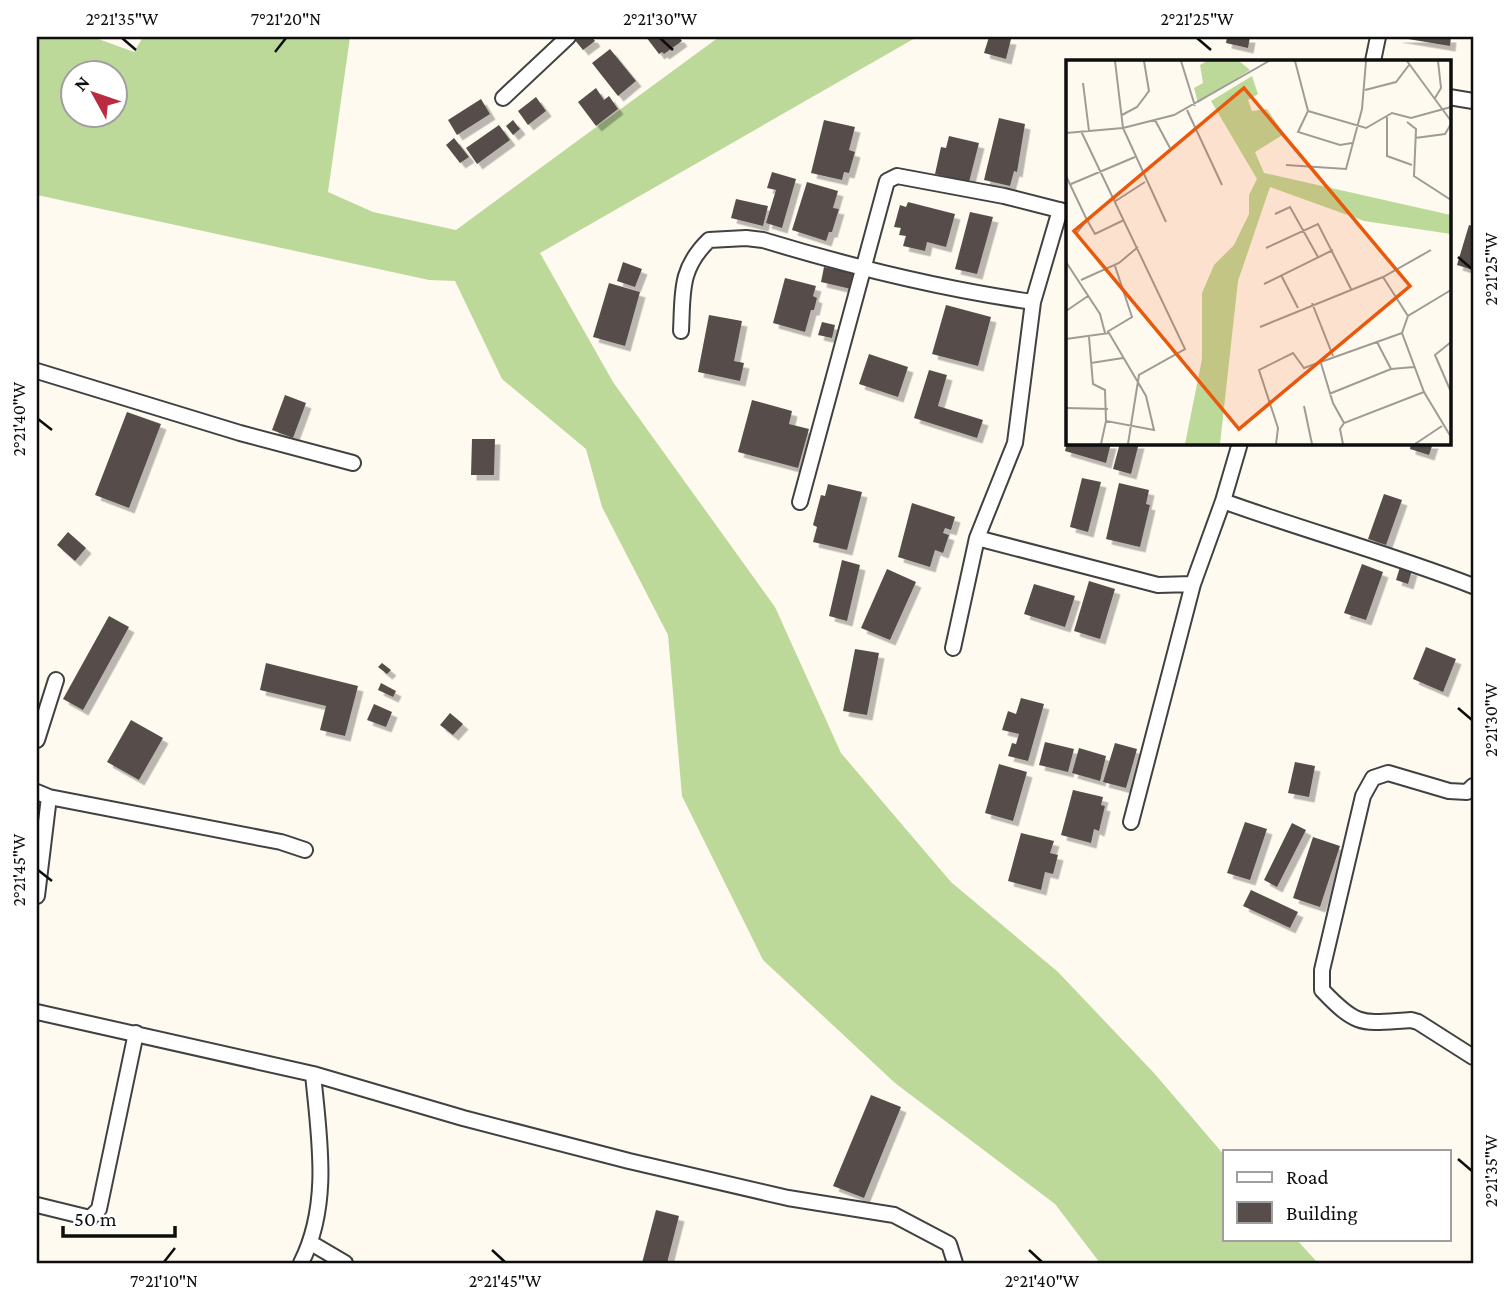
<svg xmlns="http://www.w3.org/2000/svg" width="1510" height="1300" viewBox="0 0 1510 1300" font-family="'Crimson Pro',serif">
<defs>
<filter id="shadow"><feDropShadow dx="5.5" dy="5.5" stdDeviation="0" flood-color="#0004"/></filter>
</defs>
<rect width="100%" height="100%" fill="#fffaf0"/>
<path fill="#bcd99a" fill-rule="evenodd" d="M37 37H93L134 52 143 37H350L328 192 373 212 456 230 719 37H917L540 253 613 382 775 607 841 753 951 882 1058 972 1154 1073 1225 1156V1239H1296L1318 1263H1100L1055 1204 895 1083 763 960 682 796 668 635 602 507 586 449 502 379 455 281 429 280 37 195ZM74 74H116V116H74Z"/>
<path fill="#574e4b" filter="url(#shadow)" d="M577 37H592L595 41 583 50 574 39Z
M646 37H679L682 41 664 54 662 52 659 54Z
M989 37 1011 39 1006 59 984 53Z
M1227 37H1250L1248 48 1226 43Z
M1396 37H1451L1450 46Z
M610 49 636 81 618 96 592 63Z
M596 88 604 100 609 96 618 109 596 126 578 102Z
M536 97 546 111 528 125 518 111Z
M481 99 490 114 457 135 448 120Z
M999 118 1025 124 1017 172 1014 171 1010 186 984 180Z
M513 120 520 129 513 135 506 126Z
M824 120 855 127 849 150 855 152 849 173 844 172 842 180 811 173Z
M499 125 510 140 477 164 466 148Z
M949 136 979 143 969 182 935 174 941 147 946 148Z
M454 138 469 157 460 163 446 145Z
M772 172 796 179 782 228 766 223 776 190 767 188Z
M807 182 838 191 833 208 839 209 832 232H829L826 241 792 230Z
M736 199 768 206 763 226 731 218Z
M908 202 955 214 946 247 927 242 925 251 903 246 906 236 899 235 901 228 894 227 900 205 906 207Z
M970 212 993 217 977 274 955 269Z
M1469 225 1473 226V270L1457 265Z
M623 262 642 269 635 287 617 281Z
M824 267 855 273 851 289 821 282Z
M785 278 816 286 813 296 817 298 814 310H811L805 332 773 323Z
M609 283 640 292 625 346 593 337Z
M946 305 991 317 978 366 932 354Z
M709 315 742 321 734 361 744 363 740 381 698 372Z
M822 322 835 325 832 338 818 335Z
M869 354 908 367 898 397 859 384Z
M929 370 947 375 938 406 983 420 977 438 914 418Z
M285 395 306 403 293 438 272 430Z
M752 400 792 411 789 424 809 429 798 468 738 452Z
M127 412 161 424 129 508 95 495Z
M472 439H495L494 475H471Z
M1067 443H1111L1106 463 1065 451Z
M1120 443H1139L1131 474 1113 469Z
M1411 443H1433L1429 455 1410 449Z
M1082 478 1101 482 1088 532 1070 527Z
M1119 483 1149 490 1146 504 1150 505 1140 547 1106 539Z
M828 484 862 492 847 550 813 542 817 527 813 525 821 495 825 496Z
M1384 494 1402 500 1386 545 1368 539Z
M912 503 955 517 951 530 945 528 943 533 949 535 943 553 935 550 930 567 898 557Z
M68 532 86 548 75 561 57 545Z
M842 560 860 565 847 621 829 616Z
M1362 564 1383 572 1366 620 1344 613Z
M1400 567 1412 570 1408 584 1396 580Z
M887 569 916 582 890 640 861 628Z
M1089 581 1115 589 1100 639 1074 631Z
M1034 584 1075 596 1065 627 1024 614Z
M109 616 129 627 83 710 63 699Z
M1426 647 1456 659 1443 692 1413 679Z
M855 649 879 653 867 715 843 711Z
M266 663 358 686 345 736 320 730 326 706 260 690Z
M382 663 391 670 387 674 378 667Z
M381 683 396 691 393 697 378 690Z
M1021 698 1044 704 1028 761 1008 756 1012 743 1016 744 1019 734 1002 730 1008 711 1016 714Z
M374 704 392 712 386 727 367 720Z
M450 713 463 724 453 735 440 725Z
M131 720 163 738 139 780 107 762Z
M1045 742 1074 749 1068 772 1039 765Z
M1115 743 1137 749 1126 788 1103 782Z
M1079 748 1106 756 1100 781 1072 773Z
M1295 762 1315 766 1309 797 1288 793Z
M999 764 1027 772 1013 821 985 813Z
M1073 790 1103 797 1101 805 1105 806 1099 831 1094 829 1091 843 1061 835Z
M1245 822 1267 829 1250 880 1227 873Z
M1292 823 1306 830 1277 887 1264 880Z
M1021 833 1054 841 1050 853 1058 855 1053 874 1045 872 1041 890 1008 881Z
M1313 837 1340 846 1320 907 1293 898Z
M1251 890 1298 912 1290 928 1243 906Z
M871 1095 901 1107 864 1198 833 1186Z
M656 1210 679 1216 667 1263H642Z"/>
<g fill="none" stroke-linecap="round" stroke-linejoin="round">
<g stroke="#414141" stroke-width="18">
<path id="street" d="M1373 61 1378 37
M1449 97 1473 101
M503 98 568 37
M681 331C683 293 679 269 709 240L746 238 763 240C852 267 941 289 1033 302
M37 371 240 433 353 463
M1223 501C1306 531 1391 554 1473 586
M800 502 887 181 897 176 1004 196 1067 212
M977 538 1158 585 1193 584
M953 648 977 538 1015 443 1033 302 1060 210
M37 740 56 680
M1473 786 1467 792 1449 791 1388 773 1373 778 1363 796 1322 970V990C1358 1028 1362 1023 1411 1020L1418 1022 1473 1057
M37 792 49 797 281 842 305 850
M1131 822 1193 584 1223 501 1240 443
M37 896 49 797
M37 1012 313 1074 463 1118 629 1161 788 1198 894 1215 949 1244 955 1263
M37 1205 90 1218 99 1209 136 1033
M311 1243 345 1263
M301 1263C331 1204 319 1137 313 1074"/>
</g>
<use href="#street" stroke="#fff" stroke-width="14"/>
</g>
<path fill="none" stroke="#0e0e0e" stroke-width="2.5" d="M122 38 136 50M660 38 673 50M1197 38 1211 50M275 52 286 38M1458 257 1472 269M38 419 52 430M1458 708 1472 720M38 870 52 881M1458 1159 1472 1171M492 1250 505 1262M1029 1250 1042 1262M164 1262 175 1248"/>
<g transform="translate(1066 60)">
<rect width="385" height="385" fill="#fffaf0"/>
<path d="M141 1H173L184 10 132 43 128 28 137 23 134 5ZM186 16 192 34 182 40 186 51 201 49 218 74 189 92 198 113 385 155V174L298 161 204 127 172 221 154 384H119L136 299V233L148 205 168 185 183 154V135L191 119 145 41Z" fill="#bcd99a"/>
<path fill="none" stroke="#9f9c96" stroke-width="2" d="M49 1 57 68 100 162M115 1 129 46M229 1 242 51 232 72 274 85 286 83M341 1 385 61M17 23 23 71M299 30 330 22 343 5M369 38 375 28 372 1M121 50 156 125M242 51 300 68 326 53 345 58 385 47M56 55 71 47 83 31 78 1M321 57V96L346 105M89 60 104 88M341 62 350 69 348 116 385 140M15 71 119 289 73 315 62 384M0 73 57 68 108 55 203 1M349 78 379 74 385 64M220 105 280 109 296 49 300 1M0 116 21 160 10 174M5 124 69 97M48 142 79 122M209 154 224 147 252 197M21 160 29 174 58 160M200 188 252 164 285 229M0 202 34 254 39 273M215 215 232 248M317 217 342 256M15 220 53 203 72 187M198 224 267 190M385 230 342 256 336 273 358 332 385 377M246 243 267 296M0 251 22 236M194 267 317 217 365 190M41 272 66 257 49 206M0 279 43 273 80 336 88 370 40 361 39 330 27 324 23 277M311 282 325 309M385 282 369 295 385 332M254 300 267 343 278 363M25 303 57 298M263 334 325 309 348 307M238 346 246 384M0 348 42 349M35 384 40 361M210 384 212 368 193 310 227 293 238 308 336 273M277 384 274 369 278 363 358 332M349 384 376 366"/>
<path fill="#e8590c" fill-opacity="0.15" stroke="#e8590c" stroke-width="3.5" d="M178 28 344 226 173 369 8 171Z"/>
<rect width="385" height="385" fill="none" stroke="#0e0e0e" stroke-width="3.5"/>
</g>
<rect width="1510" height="1300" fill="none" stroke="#ffffff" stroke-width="77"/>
<rect x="1223" y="1150" width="228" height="91" fill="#ffffff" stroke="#9f9f9f" stroke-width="2"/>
<rect x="1237" y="1172" width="35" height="10" fill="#ffffff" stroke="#9f9f9f" stroke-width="2"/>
<text x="1286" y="1184" font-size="21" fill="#0e0e0e">Road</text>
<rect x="1237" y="1202" width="35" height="21" fill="#574e4b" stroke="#9f9f9f" stroke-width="2"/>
<text x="1286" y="1220" font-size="21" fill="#0e0e0e">Building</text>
<g transform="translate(94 94) rotate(310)"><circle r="33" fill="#ffffff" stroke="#9f9f9f" stroke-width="2"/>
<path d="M0-5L12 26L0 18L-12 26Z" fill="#bb2a3e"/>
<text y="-10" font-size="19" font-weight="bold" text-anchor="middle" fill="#0e0e0e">N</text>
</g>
<path d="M63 1226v10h112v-10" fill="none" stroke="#0e0e0e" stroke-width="3.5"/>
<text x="74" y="1226" font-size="21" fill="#0e0e0e" stroke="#ffffff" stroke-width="5" paint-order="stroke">50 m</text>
<rect x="38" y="38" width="1434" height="1224" fill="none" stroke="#0e0e0e" stroke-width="2.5"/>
<g font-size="18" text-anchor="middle" fill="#0e0e0e">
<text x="122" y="25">2°21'35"W</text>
<text x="286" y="25">7°21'20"N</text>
<text x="660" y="25">2°21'30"W</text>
<text x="1197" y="25">2°21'25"W</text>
<text transform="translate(1491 269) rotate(-90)" y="6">2°21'25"W</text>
<text transform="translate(19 419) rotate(-90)" y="6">2°21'40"W</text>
<text transform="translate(1491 720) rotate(-90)" y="6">2°21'30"W</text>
<text transform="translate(19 870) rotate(-90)" y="6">2°21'45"W</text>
<text transform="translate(1491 1171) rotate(-90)" y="6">2°21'35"W</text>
<text x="164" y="1287">7°21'10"N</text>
<text x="505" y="1287">2°21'45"W</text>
<text x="1042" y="1287">2°21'40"W</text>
</g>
</svg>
